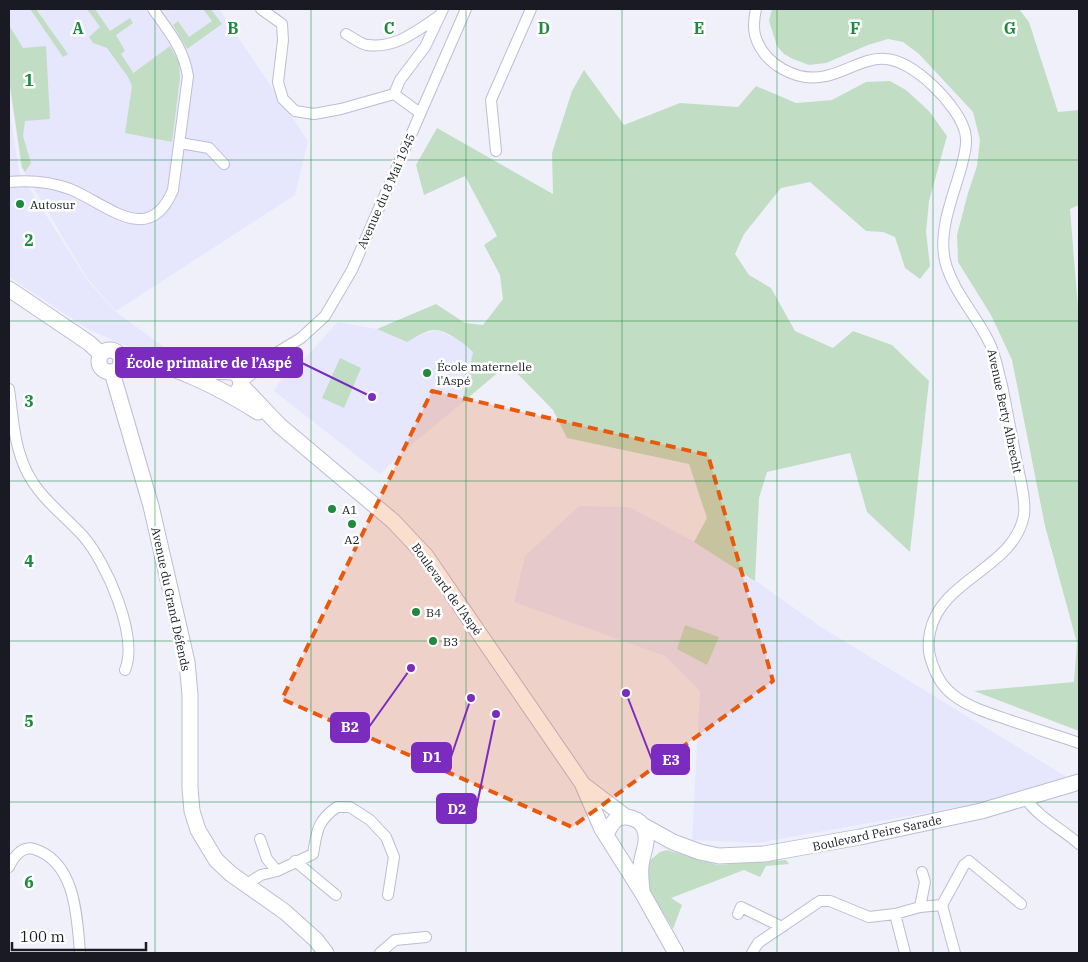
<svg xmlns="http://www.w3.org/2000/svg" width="1088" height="962" viewBox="0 0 1088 962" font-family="'IBM Plex Serif',serif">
<rect width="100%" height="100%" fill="#f0f0fb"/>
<path fill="#e6e7fc" d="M9 9H219L308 141 295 195 116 311 87 278 21 167 9 83Z
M9 106 19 172 87 280 116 312 167 349 161 362 88 329 9 277Z
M338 322 377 329 407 342 423 334 436 330 460 340 473 352 462 403 410 446 380 474 274 391 283 376 307 356Z
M579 506 629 507 718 554 821 627 1070 779 970 805 758 843 692 840 700 691 665 656 514 602 525 556Z"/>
<path fill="#c1dec5" d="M30 9H36L68 54 63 57Z
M87 9H95L110 31 130 18 133 23 116 35 125 51 121 54 133 72 132 74 170 46 179 62 180 78 172 142 125 133 132 86 128 77 107 48 93 43 89 37 100 27Z
M203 9H211L222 24 187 49 173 25 178 21 189 37 212 21Z
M772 9H1019L1029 22 1058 112 1079 110V205L1070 209 1079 320V731L974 691 1074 682 1077 643 1045 526 1012 360 991 315 958 262 957 235 968 193 977 166 980 140 973 112 919 54 903 42 888 39 868 45 826 63 809 65 793 59 784 54 777 46 769 21Z
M9 25 23 48 46 46 50 119 25 121 23 136 31 163 25 172 22 167 9 79Z
M584 70 624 125 680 103 738 107 756 86 796 103 832 100 866 82 890 81 906 90 929 111 947 136 929 201 926 232 930 266 920 279 905 268 895 237 883 232 866 231 810 182 781 188 744 234 735 254 749 275 771 288 795 331 833 348 853 331 892 345 929 381 910 552 867 512 850 453 767 472 759 498 755 581 694 542 707 518 689 464 567 438 553 410 508 364 462 403 473 352C465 344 448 331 436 330 427 329 415 338 407 342L377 329 436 304 465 323 483 325 503 299 500 275 484 245 497 236 465 176 424 195 416 165 437 128 553 194 552 153 572 91Z
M340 358 361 368 344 408 322 398Z
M685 625 719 637 707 665 677 649Z
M667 850 718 865 786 860 789 864 766 866 760 877 744 870 671 898 682 905 673 929 647 887 648 862 660 852Z"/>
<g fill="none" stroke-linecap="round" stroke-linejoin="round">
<g stroke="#bcbcd7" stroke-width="12">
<path id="street" d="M261 9 282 24 283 40 278 82 283 99 295 111 314 114 341 109 394 94 400 80 425 47 443 9
M756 9C754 18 753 26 755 35 763 64 797 83 826 76 846 72 865 57 886 59 914 61 958 105 965 132 968 144 964 156 961 168 953 197 938 230 945 261 953 292 977 316 990 344 996 357 998 371 1002 385 1007 411 1012 437 1017 463 1020 479 1026 499 1024 515 1014 569 941 578 930 632 928 642 928 653 932 663 936 676 944 689 956 697 971 708 991 714 1009 720 1032 728 1056 735 1079 743
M346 34C352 37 360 44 367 45 395 49 417 31 439 16
M394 94 420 113
M180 143 209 148 224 164
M496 151 491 100 531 9
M9 182C29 180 51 182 70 189 107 204 149 248 173 190L188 76C183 47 169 32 153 9
M231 372 268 356
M241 383 278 352 301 338 325 316 352 270 466 9
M9 389C13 417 14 448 28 474 42 500 64 515 83 536 106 562 139 636 125 670
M1025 798C1039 818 1061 828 1079 844
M260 839 267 859 277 871
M295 861 336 895
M9 867C13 858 22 845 34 849 76 862 77 918 80 953
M245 885 261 875 277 871 313 854C317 831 317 821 337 807H350L370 820 386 837 394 857 388 895
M942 905 955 953
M920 907 925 882 922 872
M738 914 741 907 782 927
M895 914 905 953
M380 953 395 940 426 937
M752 953 758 943 820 901H830L869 917 895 914 920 907 942 905 964 865 969 861 1021 904"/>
</g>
<g stroke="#bcbcd7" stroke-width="17">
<path id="secondary" d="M9 289 89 343 101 354
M99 361a11 11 0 1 1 22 0a11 11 0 1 1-22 0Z
M121 358C165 359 222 389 258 412
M182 370 234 372C242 378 243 386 236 393
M112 372 151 506 187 662 190 695V788L192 811 198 830 216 860 231 874 285 912 316 940 326 953
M241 385 279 425 393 521 426 556 582 783 602 829 643 894 676 953
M585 786 626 817
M644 826 673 842 700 852 719 856 764 854 860 837 981 811 1079 782
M606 834C609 829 612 822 617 819 626 814 640 819 644 828 650 841 642 853 641 866 640 874 641 881 642 889"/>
</g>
<use href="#street" stroke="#fff" stroke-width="10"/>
<use href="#secondary" stroke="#fff" stroke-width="15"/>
</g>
<path fill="#e8590c" fill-opacity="0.2" stroke="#e8590c" stroke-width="4" stroke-dasharray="10 6" stroke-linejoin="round" d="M432 391 708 455 773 681 572 827 282 699Z"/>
<path fill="none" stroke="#1e893f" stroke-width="1" stroke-opacity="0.55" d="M155 9V953M311 9V953M466 9V953M622 9V953M777 9V953M933 9V953M9 160H1079M9 321H1079M9 481H1079M9 641H1079M9 802H1079"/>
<g fill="#1e893f" stroke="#fefffe" stroke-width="2">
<circle cx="20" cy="204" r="5"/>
<circle cx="427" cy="373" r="5"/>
<circle cx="332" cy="509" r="5"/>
<circle cx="352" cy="524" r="5"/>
<circle cx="416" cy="612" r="5"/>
<circle cx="433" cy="641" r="5"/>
</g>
<g text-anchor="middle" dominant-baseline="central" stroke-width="5" stroke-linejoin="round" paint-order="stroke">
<g font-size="12" fill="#1a1a24" stroke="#fefffe">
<text transform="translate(386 191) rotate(-66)">Avenue du 8 Mai 1945</text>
<text transform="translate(1005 411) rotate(78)">Avenue Berty Albrecht</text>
<text transform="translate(447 589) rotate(54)">Boulevard de l'Aspé</text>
<text transform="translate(171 599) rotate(78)">Avenue du Grand Défends</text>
<text transform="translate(877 833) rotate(-12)">Boulevard Peire Sarade</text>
</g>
<g font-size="12" fill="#1a1a24" stroke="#fefffe" text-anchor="start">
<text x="30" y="204">Autosur</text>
<text x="437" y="366">École maternelle<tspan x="437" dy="14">l'Aspé</tspan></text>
<text x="342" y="509">A1</text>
<text x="352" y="539" text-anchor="middle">A2</text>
<text x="426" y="612">B4</text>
<text x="443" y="641">B3</text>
</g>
</g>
<g font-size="16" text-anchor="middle" font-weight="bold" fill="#1e893f" stroke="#fefffe" stroke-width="5" stroke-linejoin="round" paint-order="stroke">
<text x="78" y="34">A</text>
<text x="233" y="34">B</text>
<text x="389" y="34">C</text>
<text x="544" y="34">D</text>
<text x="699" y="34">E</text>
<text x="855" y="34">F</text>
<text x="1010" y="34">G</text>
<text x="29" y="86">1</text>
<text x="29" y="246">2</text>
<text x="29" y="407">3</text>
<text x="29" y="567">4</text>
<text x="29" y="727">5</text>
<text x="29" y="888">6</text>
</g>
<path fill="none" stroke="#7b2cbf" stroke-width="2" d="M372 397L302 363M411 668L369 727M471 698L451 757M626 693L652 760M496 714L476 809"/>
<g fill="#7b2cbf" stroke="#fefffe" stroke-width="2">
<circle cx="372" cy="397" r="5"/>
<circle cx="411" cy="668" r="5"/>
<circle cx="471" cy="698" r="5"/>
<circle cx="626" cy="693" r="5"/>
<circle cx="496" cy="714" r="5"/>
</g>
<g fill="#7b2cbf" stroke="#7b2cbf" stroke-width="2">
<rect x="116" y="348" width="186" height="29" rx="5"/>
<rect x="331" y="713" width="38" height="29" rx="5"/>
<rect x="412" y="743" width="39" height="29" rx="5"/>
<rect x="652" y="745" width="37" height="29" rx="5"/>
<rect x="437" y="794" width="39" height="29" rx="5"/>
</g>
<g font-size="14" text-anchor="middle" font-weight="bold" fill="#fff">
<text x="209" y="368">École primaire de l’Aspé</text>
<text x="350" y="732">B2</text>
<text x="432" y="762">D1</text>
<text x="671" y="765">E3</text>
<text x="457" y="814">D2</text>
</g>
<rect width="1088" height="962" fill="none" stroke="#1a1a24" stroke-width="20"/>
<path d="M12 942v8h134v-8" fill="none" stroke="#1a1a24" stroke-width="2.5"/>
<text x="20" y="942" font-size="15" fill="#1a1a24" stroke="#fefffe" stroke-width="4" paint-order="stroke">100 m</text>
</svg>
